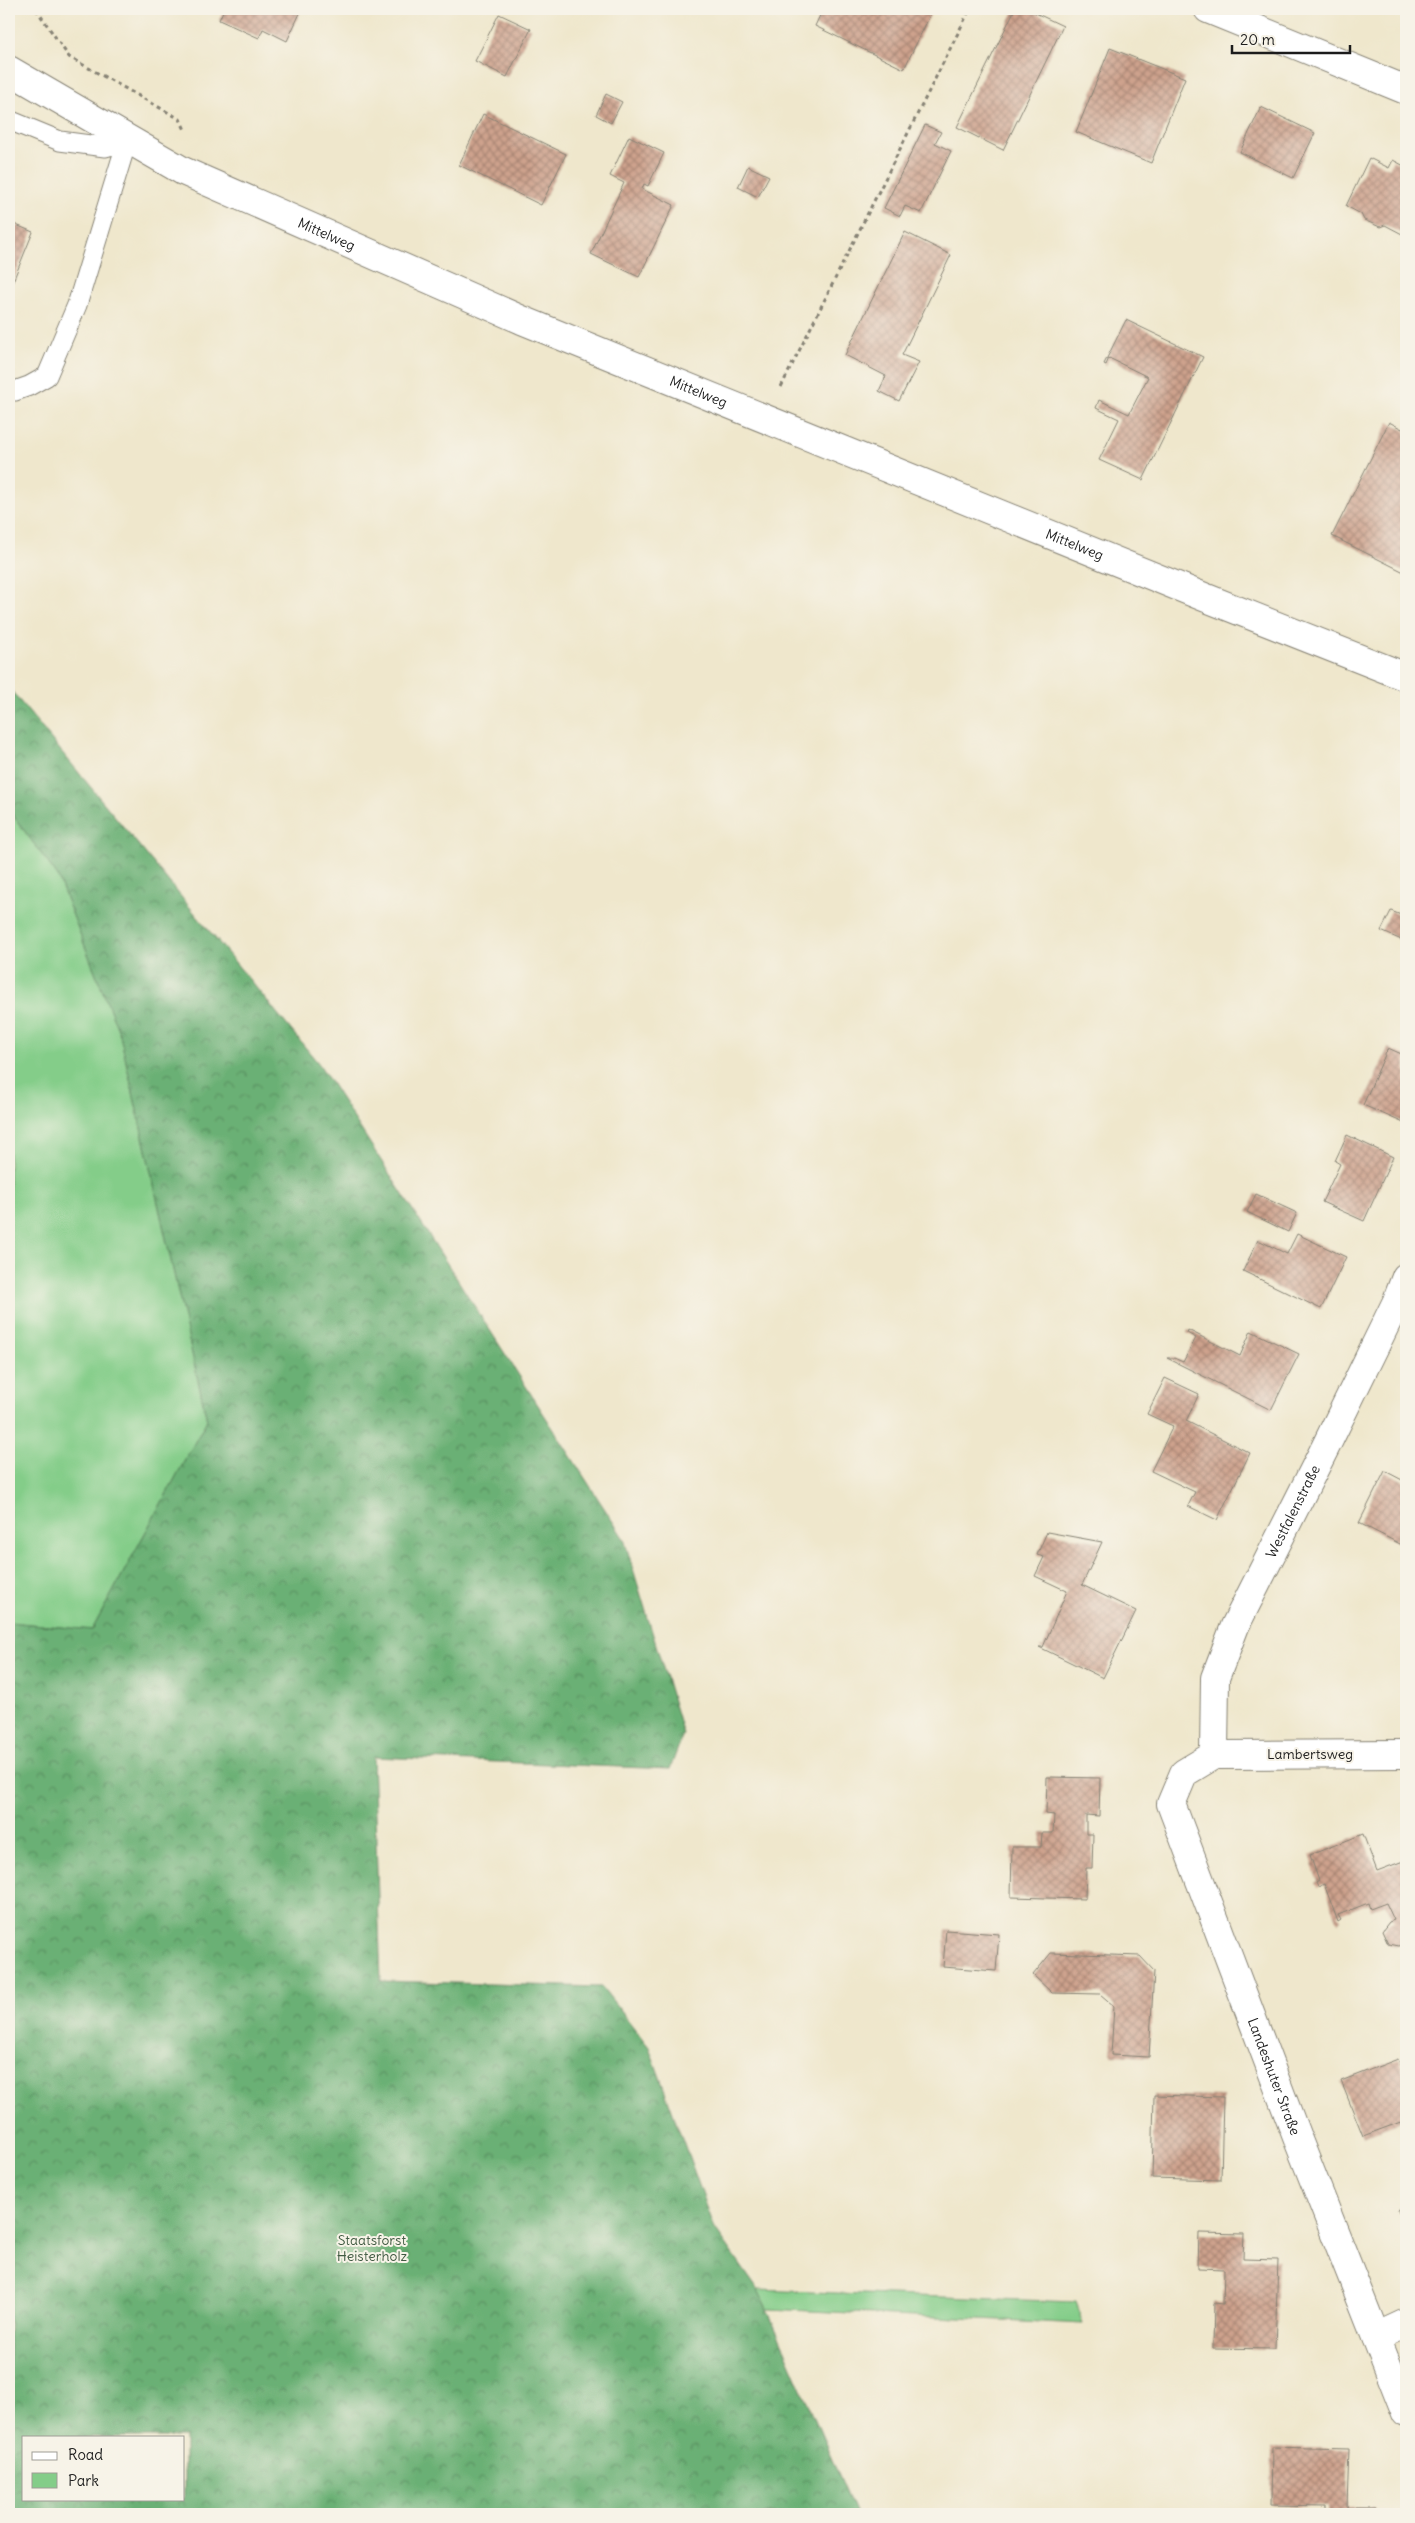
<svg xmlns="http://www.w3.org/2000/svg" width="1415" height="2523" viewBox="0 0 1415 2523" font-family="Delius,sans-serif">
<defs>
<pattern id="forest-crowns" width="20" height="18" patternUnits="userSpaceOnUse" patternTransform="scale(1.25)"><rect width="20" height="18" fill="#6bb075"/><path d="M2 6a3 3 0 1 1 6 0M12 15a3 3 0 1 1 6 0" fill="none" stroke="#578e5f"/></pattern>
<pattern id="building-cross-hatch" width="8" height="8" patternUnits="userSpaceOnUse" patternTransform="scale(1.25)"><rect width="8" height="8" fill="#cea28d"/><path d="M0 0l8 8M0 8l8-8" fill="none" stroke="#a68372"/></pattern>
</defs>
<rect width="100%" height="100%" fill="#f7f3e8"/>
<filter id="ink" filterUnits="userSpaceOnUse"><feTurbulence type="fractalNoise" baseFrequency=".02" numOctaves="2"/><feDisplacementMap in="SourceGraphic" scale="10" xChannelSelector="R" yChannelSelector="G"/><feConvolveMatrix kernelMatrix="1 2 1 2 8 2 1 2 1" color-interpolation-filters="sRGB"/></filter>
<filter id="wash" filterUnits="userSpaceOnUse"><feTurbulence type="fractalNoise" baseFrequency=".0096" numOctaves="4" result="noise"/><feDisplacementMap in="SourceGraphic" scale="20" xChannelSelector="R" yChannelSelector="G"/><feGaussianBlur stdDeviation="1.12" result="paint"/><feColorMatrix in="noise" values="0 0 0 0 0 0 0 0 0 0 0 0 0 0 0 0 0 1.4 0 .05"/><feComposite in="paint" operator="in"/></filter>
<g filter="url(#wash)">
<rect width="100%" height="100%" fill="#efe7cc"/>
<path fill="#84cd89" stroke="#507452" d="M9 810 57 875 120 1035 207 1420 92 1630 9 1622Z
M758 2290 1076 2302 1084 2324 767 2309Z"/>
<path fill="url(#forest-crowns)" stroke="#446648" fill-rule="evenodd" d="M9 688 319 1064 624 1539 683 1734 670 1769 373 1757 381 1981 602 1987 649 2047 715 2229 758 2290 767 2309 856 2514H9V1622L92 1630 207 1420 120 1035 57 875 9 810ZM24 2437H184V2499H24Z"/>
<g id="blocks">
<path fill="url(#building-cross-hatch)" d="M224 9H302L287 41 263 29 259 38 219 20Z
M823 9H933L904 69 815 26Z
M1015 9H1027L1063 26 1003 150 957 127Z
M499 14 531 29 507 77 475 61Z
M1110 48 1185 78 1151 163 1076 132Z
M606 94 622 102 611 123 596 115Z
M1261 107 1315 133 1293 178 1240 152Z
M483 114 566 154 541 205 459 165Z
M925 125 941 132 935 143 951 151 921 213 905 206 900 216 884 208Z
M629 136 664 153 648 186 644 184 642 189 674 205 639 277 591 254 624 183 610 176Z
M1369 158 1389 168 1393 160 1406 167V231L1404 235 1385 225 1380 227 1364 220 1361 214 1346 206Z
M748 166 769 176 758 197 738 187Z
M9 222 33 232 9 291Z
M905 232 951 255 902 355 919 362 899 401 879 391 886 376 845 355Z
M1126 320 1203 357 1143 480 1099 460 1119 419 1096 408 1099 400 1129 414 1148 377 1109 358 1106 365 1104 364Z
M1389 422 1406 431V573L1332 536Z
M1391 911 1406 917V942L1381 931Z
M1388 1048 1406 1056V1124L1363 1105Z
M1347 1135 1393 1157 1364 1221 1322 1202 1340 1164 1335 1161Z
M1256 1194 1297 1213 1288 1232 1247 1212Z
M1297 1234 1346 1257 1321 1309 1243 1271 1258 1240 1287 1254Z
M1188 1330 1240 1356 1251 1331 1299 1354 1271 1410 1167 1358H1174L1183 1362 1196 1338 1187 1333Z
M1165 1378 1199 1394 1186 1421 1250 1453 1217 1520 1188 1506 1195 1492 1151 1471 1173 1426 1147 1414Z
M1385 1471 1406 1482V1542L1404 1546 1359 1523Z
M1047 1532 1102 1542 1082 1585 1136 1611 1103 1678 1039 1647H1043L1067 1591 1035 1576 1044 1557 1037 1555Z
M1047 1777 1100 1778 1099 1816 1086 1815V1834H1093L1092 1868H1086L1085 1899 1011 1897 1012 1847H1041L1042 1833H1053L1054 1815 1046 1814Z
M1363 1834 1377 1871 1406 1860V1943L1398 1946 1388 1944 1382 1931 1389 1922 1394 1920 1386 1903 1370 1909 1368 1903 1338 1915 1341 1920 1338 1922 1324 1884 1318 1887 1316 1883 1319 1881 1310 1855Z
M946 1930 999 1934 996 1971 943 1967Z
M1051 1953 1140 1956 1154 1971 1149 2057 1111 2055 1114 2006 1100 1994 1052 1993 1033 1975Z
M1398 2059 1406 2080V2120L1363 2136 1341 2081Z
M1154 2095 1223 2097 1221 2180 1152 2178Z
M1406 2207V2230L1398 2210Z
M1199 2233 1244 2234 1243 2259 1278 2260 1275 2349 1213 2348 1214 2303 1223 2304 1224 2269 1198 2268Z
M1272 2447 1349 2449 1347 2507H1375V2514H1327V2506L1271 2505Z"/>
</g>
</g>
<g filter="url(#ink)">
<use href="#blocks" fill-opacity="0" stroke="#868274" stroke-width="1"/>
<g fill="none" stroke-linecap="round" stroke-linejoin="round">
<g stroke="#868274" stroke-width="21">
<path id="service" d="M9 120 60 141 105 147 127 141
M9 390 15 391 29 386 47 376 77 305 127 141"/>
</g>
<g stroke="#868274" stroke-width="30">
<g id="minor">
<path d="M1208 9 1406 90"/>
<path id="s1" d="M9 70 183 171 522 320 1204 597 1406 677"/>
<path id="s2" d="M1406 1754 1214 1755 1184 1773 1171 1804 1298 2140 1406 2413"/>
<path id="s3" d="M1214 1755 1215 1678 1235 1626 1325 1448 1396 1303 1406 1277"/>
<path d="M1376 2337 1406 2323"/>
</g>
</g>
<path stroke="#868274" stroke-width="3" stroke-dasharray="4 4" stroke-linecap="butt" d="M36 9 69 57 180 119 186 132
M781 387 970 9"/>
<use href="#service" stroke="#fff" stroke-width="19"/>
<use href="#minor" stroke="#fff" stroke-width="28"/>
</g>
</g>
<g text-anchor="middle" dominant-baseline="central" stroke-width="4" stroke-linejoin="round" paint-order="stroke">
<g font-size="14" fill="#1c1c1c" stroke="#f7f3e8">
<text stroke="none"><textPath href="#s1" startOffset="358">Mittelweg</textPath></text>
<text stroke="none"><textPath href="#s1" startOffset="762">Mittelweg</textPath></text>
<text stroke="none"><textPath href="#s1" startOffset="1168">Mittelweg</textPath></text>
<text stroke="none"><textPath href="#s3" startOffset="261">Westfalenstraße</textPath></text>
<text x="1310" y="1754">Lambertsweg</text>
<text stroke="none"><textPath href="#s2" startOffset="552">Landeshuter Straße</textPath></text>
</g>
<g font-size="14" fill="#405a42" stroke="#f7f3e8">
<text x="372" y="2240">Staatsforst<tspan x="372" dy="16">Heisterholz</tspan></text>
</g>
</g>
<rect width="1415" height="2523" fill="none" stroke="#f7f3e8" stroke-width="30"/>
<rect x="22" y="2436" width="162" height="65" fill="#f7f3e8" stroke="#9f9d96"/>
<rect x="32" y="2452" width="25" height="8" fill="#ffffff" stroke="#9f9d96"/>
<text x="68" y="2460" font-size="15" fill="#1c1c1c">Road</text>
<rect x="32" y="2473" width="25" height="15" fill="#84cd89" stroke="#9f9d96"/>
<text x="68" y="2486" font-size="15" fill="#1c1c1c">Park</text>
<path d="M1232 45v8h118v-8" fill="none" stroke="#1c1c1c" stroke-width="2.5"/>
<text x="1240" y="45" font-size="15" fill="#1c1c1c" stroke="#f7f3e8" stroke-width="4" paint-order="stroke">20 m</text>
</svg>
